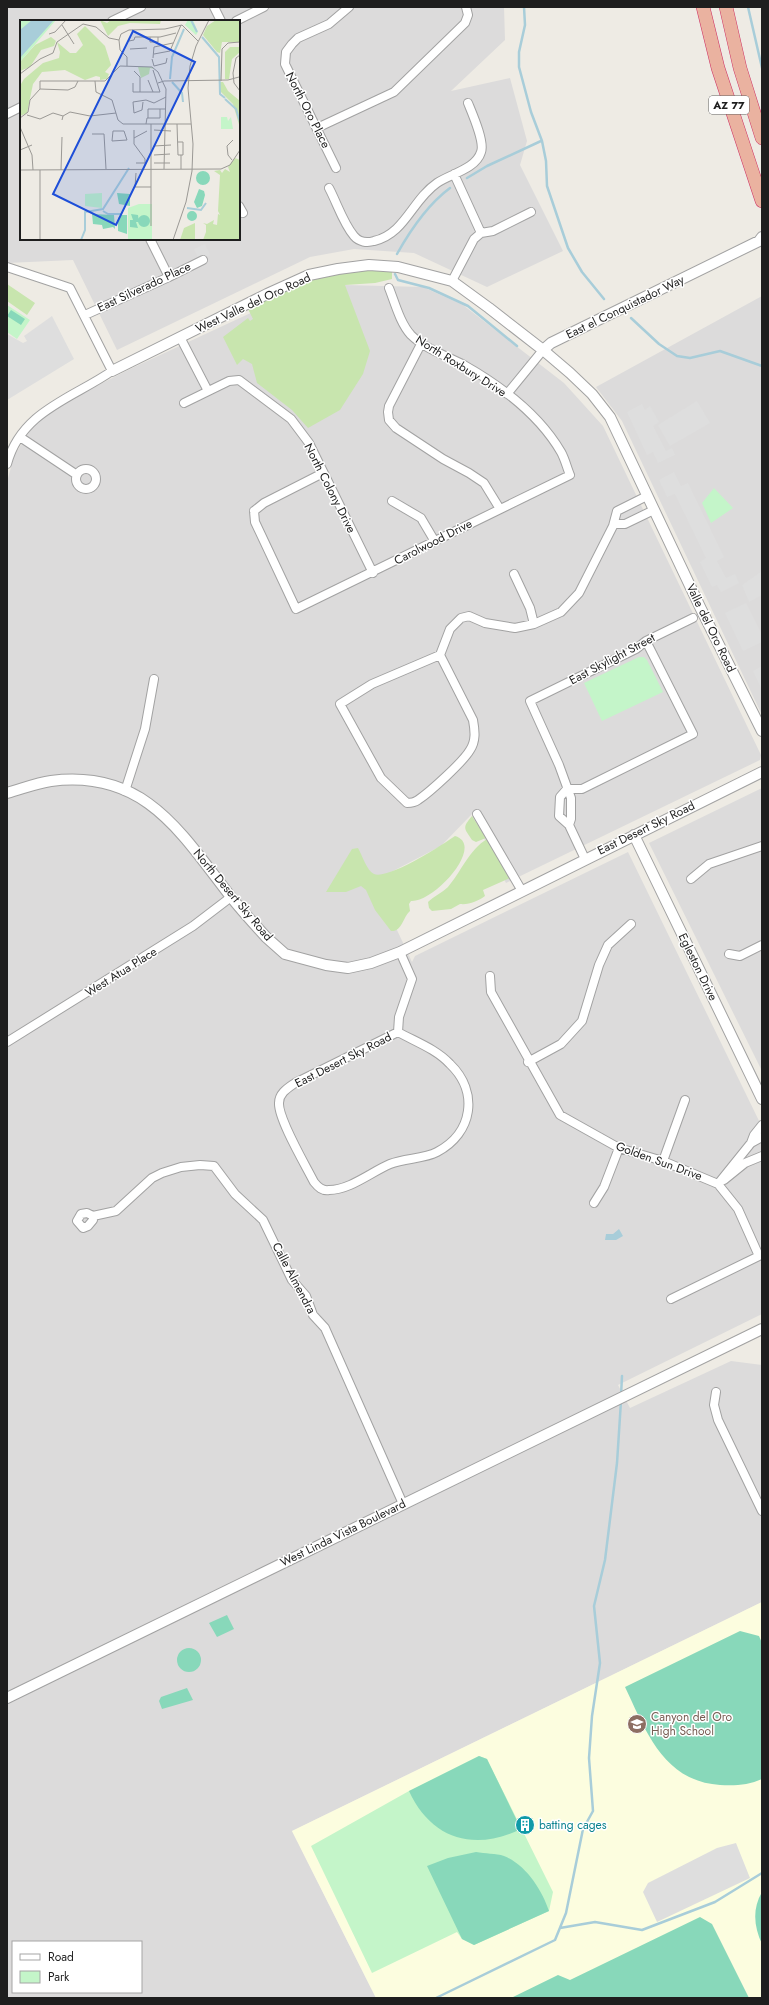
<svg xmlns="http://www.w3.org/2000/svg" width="769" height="2005" viewBox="0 0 769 2005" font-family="Jost,sans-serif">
<rect width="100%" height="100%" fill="#eeebe4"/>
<path fill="#dcdbdb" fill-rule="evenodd" d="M7 7H504L505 40 451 91 510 78 527 141 520 165 563 251 487 287 414 253 354 249 310 257 117 350 73 260 7 263ZM21 21H239V239H21Z
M344 285 423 287 463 305 564 383 603 426 761 755 760 760 506 883 472 814 441 846 374 881 412 962 415 956 628 852 762 1127V1314L618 1385 630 1408 731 1361 762 1365V1602L292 1831 376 1998H7V482L14 456 33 426 53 408 130 369 302 289ZM13 1942H141V1992H13Z
M762 296V715L622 421 596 387Z
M762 788V1071L649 843Z"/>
<path fill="#fcfddf" d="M762 1602V1998H376L292 1831Z"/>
<path fill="#c8e5ae" d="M379 270 392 271V279L375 283 345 285 370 351 363 374 340 410 308 428 292 410 257 383 252 364 243 359 237 365 223 337 248 318 250 321 253 319 248 309C271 298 294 284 318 277 338 272 359 271 379 270Z
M7 284 35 303 27 315 7 301Z
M472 816 486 838 476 842 472 840C464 828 462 828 472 816Z
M455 836C486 845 434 903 411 901L409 904 410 911C403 917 402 932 391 931L375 910 366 890 361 886 346 892H326L352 849 358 848C362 855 367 871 374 874 388 880 442 845 455 836Z
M487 839 510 878 483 890 485 896C478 901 469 905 460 904L451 909 432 911 429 908 428 902C434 896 442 893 448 887 461 872 469 850 487 839Z"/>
<path fill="#c4f5c9" d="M7 305 30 320 17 339 7 332Z
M714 488 733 508 711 523 702 503Z
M639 657H644L647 660 663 692 602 721 584 683Z
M479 1756 487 1759 553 1892 549 1911 474 1945 462 1939 457 1932 372 1973 311 1846 409 1791Z"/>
<path fill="#88d8ba" d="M11 310 25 319 21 325 7 316Z
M227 1615 234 1629 217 1637 209 1623Z
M740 1631 759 1636 762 1643V1779C749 1785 735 1786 720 1785 663 1781 646 1731 625 1687Z
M177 1660a12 12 0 1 1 24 0a12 12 0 1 1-24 0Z
M187 1688 193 1700 162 1709 159 1701 161 1697Z
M479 1756 487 1759 521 1829C474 1852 431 1839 409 1791Z
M476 1852C485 1854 496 1853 504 1856 526 1865 542 1890 549 1911L474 1945 462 1939 427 1866 448 1858Z
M762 1892V1944C754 1927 752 1909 762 1892Z
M700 1917 712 1924 749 1998H511L558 1975 570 1980Z"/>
<path fill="#dedede" d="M205 244 210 255 199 259 194 249Z
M52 316 74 359 7 400V334L23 343 27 341 24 336Z
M697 401 710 423 670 446 658 425Z
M642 404 645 410 650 406 659 422 653 426 666 451 672 448 675 455 658 463 653 452 647 455 627 412Z
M674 472 681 486 688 483 724 557 717 561 726 578 735 574 739 583 721 592 717 585 712 587 700 562 706 558 675 494 667 497 659 480Z
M762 571V595L749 602 742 585Z
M746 603 762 635V642L743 651 725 613Z
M762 666V690L753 671Z
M736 1843 750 1878 657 1922 643 1892 648 1883 717 1848Z"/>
<path fill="#a8cdd9" d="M619 1229 623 1236 616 1240H605L606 1234H613Z"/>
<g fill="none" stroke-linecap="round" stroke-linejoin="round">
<path stroke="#a8cdd9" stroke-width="2.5" d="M524 7 525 25 519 52V67L531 112 542 141 546 161 547 186 568 248 582 272 604 299
M748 7 762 68
M467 178 487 166 541 141
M397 254C411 229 427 205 450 188
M395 274 398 280 429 288 468 306 517 346
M631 318 659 344 677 356 690 358 720 351 762 366
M621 1396 622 1376
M560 1928 595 1922 642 1930 715 1902 762 1873
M436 1998 555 1940 566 1913 583 1829 593 1811 589 1758 592 1716 600 1663 594 1606 605 1560 617 1463 621 1401"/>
<g stroke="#a2a2a2" stroke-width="10">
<path id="minor" d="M214 7 221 21
M112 21 141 7
M236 21 264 7
M7 114 21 107
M317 128 394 92 465 23 468 15 466 7
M336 168 285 64 286 52 292 44 298 38 329 24 349 7
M454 174 481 233
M329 188C337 203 343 223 354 236 359 242 367 243 374 241 405 234 412 200 437 183 450 174 476 169 481 152 485 142 472 113 468 103
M239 206 243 213
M150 239 169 277
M7 267 70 288 112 371C73 398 21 411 7 464
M452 281 474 239 481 233 493 231 531 212
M85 315 169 277 203 260
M180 337 208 391
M421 344 389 406 388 412 389 420 396 428 443 459 469 473 484 483 500 509
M507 394 543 350
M184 403 229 381 239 380 291 419 309 443 373 573
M20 437 77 475
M76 479a10 10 0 1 1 20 0a10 10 0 1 1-20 0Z
M392 501 421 518 434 540
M254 511 255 522 296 609 570 475C567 468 565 459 561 452 540 416 501 386 464 365 447 356 425 349 411 335 400 323 395 303 389 288
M254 511 264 503 323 473
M614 524H625L654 510
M514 574 530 608 534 624
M440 655 473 720C475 731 476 741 470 750 463 762 430 792 418 800 414 803 411 803 407 803L381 778 340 704 372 684Z
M440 655 450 629 461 618 469 616 485 623 515 628 534 624 561 612 579 593 613 526 617 511 647 496
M567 789H582L693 734 646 641
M567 789 560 797 559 816 569 825 585 859
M125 791 145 729 154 679
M477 814 522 891
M569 825 571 819V798L559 765 530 701 636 649 646 641 693 618
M691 879 709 864 762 846
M729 954 740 956 762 945
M490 976 491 992 560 1115 619 1148 663 1161 718 1184 738 1209 759 1256 671 1299
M398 1032C416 1042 436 1049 450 1064 479 1092 473 1133 437 1152 424 1159 405 1158 390 1164 371 1172 350 1190 329 1190 322 1191 318 1187 314 1182 306 1166 278 1119 279 1103 279 1093 288 1088 295 1083Z
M398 1032 399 1017 412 979 400 952
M7 1042 193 926 231 897
M528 1062 561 1044 582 1021 599 965 608 945 631 924
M751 1143 754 1135 762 1125
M663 1161 685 1100
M724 1180 745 1163 762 1156
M718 1184 751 1143 762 1137
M594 1203 604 1187 619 1148
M93 1216V1220L88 1226 83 1228 77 1221 81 1214 87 1213 93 1216 116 1211 152 1178 162 1173 181 1167 200 1165 214 1166 235 1194 263 1220 292 1280 306 1296 313 1315 325 1328 403 1504
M716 1392 714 1405 718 1420 762 1511"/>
</g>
<g stroke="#a2a2a2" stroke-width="12">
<path id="tertiary" d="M543 350 551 343 759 241 762 237
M112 371 267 294 309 275 338 269 369 265 398 267 452 281 489 308 543 350 570 373 592 394 610 417 701 609 762 731
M7 793C22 789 36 783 51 781 145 769 181 833 231 897 242 911 255 925 267 938L285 954 326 965 348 968 371 963 400 952 762 772
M634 835 762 1099
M7 1698 762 1329"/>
</g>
<g stroke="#cd3063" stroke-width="14">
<path id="trunk" d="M703 7 718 68 762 201
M726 7 740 68 762 138"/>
</g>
<use href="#minor" stroke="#fff" stroke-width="8"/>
<use href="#tertiary" stroke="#fff" stroke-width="10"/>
<use href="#trunk" stroke="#eab2a0" stroke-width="13"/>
</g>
<defs>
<g id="school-disc" transform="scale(1)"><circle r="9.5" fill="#8d6e63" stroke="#fff"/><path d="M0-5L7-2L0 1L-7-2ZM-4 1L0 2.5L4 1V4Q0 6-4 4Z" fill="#fff"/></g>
<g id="building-disc" transform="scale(1)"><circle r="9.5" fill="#0f9aa8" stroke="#fff"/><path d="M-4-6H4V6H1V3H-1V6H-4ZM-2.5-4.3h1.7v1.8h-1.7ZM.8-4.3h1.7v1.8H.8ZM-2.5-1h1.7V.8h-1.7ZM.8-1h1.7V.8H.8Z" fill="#fff"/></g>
</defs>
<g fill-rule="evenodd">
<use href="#school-disc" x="637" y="1724"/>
<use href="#building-disc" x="525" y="1825"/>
</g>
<g text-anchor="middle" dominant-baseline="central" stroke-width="3" stroke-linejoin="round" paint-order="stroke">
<rect fill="#fff" stroke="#626262" stroke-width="1" x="709" y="96" width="40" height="18" rx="3"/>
<g font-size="11" font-weight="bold" fill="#1e1e1e">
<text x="729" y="105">AZ 77</text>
</g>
<g font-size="12" fill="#1e1e1e" stroke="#fff">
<text transform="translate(308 110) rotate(63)">North Oro Place</text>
<text transform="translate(144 287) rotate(-25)">East Silverado Place</text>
<text transform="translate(253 303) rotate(-25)">West Valle del Oro Road</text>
<text transform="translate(625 307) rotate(-26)">East el Conquistador Way</text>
<text transform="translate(461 366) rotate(32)">North Roxbury Drive</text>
<text transform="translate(330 488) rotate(63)">North Colony Drive</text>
<text transform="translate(433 542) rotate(-27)">Carolwood Drive</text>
<text transform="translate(711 628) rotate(64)">Valle del Oro Road</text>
<text transform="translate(612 659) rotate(-28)">East Skylight Street</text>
<text transform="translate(646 828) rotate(-26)">East Desert Sky Road</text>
<text transform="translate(233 895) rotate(50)">North Desert Sky Road</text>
<text transform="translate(698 967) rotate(64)">Egleston Drive</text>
<text transform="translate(121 972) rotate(-32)">West Atua Place</text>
<text transform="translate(343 1060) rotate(-27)">East Desert Sky Road</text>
<text transform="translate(659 1161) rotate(20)">Golden Sun Drive</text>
<text transform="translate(294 1278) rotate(62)">Calle Almendra</text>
<text transform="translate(343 1533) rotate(-26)">West Linda Vista Boulevard</text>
</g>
<g font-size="12" fill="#785e54" stroke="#fff" text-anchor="start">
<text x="651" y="1717">Canyon del Oro<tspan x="651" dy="14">High School</tspan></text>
</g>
<g font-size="12" fill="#0d838f" stroke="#fff" text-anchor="start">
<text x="539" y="1825">batting cages</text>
</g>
</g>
<g transform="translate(20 20)">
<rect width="220" height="220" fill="#eeebe4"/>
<path d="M80 0 87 3 91 0H141L140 4 110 3 98 6 88 16ZM196 0H220V22H202L200 33 197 32 183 15 187 6ZM65 6 85 26 91 45 85 52 89 54 87 59 80 60V57L76 56 65 60 45 50 22 52 13 64 7 93 0 96 1 64 4 59 23 43 39 38 40 32 37 22 50 33H56L63 25 57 14ZM31 17 36 21 34 26 21 30 10 47 0 51V42L15 25ZM210 27H220V32L212 39 209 59H205V32ZM118 47H131L134 49 130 48 129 54 121 58ZM200 62H203L208 71 220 81V108L213 84 200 71ZM215 138 220 140V220H183L186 212V205L183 203 187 204 194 200 193 204 197 205 198 194 200 195 198 191 200 155 194 151 200 150 202 153 205 149 210 152 208 147ZM175 203V220H160L164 208Z" fill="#c8e5ae"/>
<path d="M0 0H36L0 42ZM168 0H173L178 12 176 15 165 5ZM201 97H207L208 101 211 97 213 109H201ZM65 174 82 173V188L65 186ZM119 184H132V220H108V188Z" fill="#c4f5c9"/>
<path d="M176 158a7 7 0 1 1 14 0a7 7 0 1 1-14 0ZM179 169 184 171 185 175 182 186 177 188 174 182ZM97 173 110 174V186L99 184ZM167 196a5 5 0 1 1 10 0a5 5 0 1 1-10 0ZM72 194 94 195 95 209 93 207 83 209 82 205 73 204ZM111 194 118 195 119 202H116L118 208 110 207V200H113ZM101 195H107V214L98 211V198ZM118 201a6 6 0 1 1 12 0a6 6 0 1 1-12 0Z" fill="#88d8ba"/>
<path d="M12 0H34L0 38V10Z" fill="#a8cdd9"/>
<path fill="none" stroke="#a8cdd9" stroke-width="2" d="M171 0 177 12M182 17 199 37 200 74 205 78M150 59 152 37 164 9M152 62 162 73 163 82M205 79 216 89 220 102M167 188 181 190 186 183M83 191 88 194H102M61 220 65 210V192L83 189 109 148"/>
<path fill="none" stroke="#9b9995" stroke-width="1" d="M42 5 54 24M29 14 35 12 46 0M130 17V22H138V17M109 21 114 20 115 17H140L156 13M110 29 127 28M134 34 150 31 161 5M220 35 216 38 213 53 214 63 220 71M133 38 134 27 153 23M132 39 134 46 146 43 147 38M107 46V37L100 30 99 20 101 14 109 10 145 9 162 5 178 21M114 51 120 57V72M0 54 20 39 33 33 37 22 63 4 76 7 89 18 99 20M128 60 133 72M75 61 76 72 92 80 98 100 103 104H171M201 61 202 29 208 23 220 22M113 63V72H140L133 50M138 63 144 61 208 60 219 57M20 69 48 70 55 67 58 61M123 82 122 90 114 93 113 82 126 80 134 83 146 77M7 95 20 99 33 93 43 96M0 98 8 92 10 80 20 69V61H85L100 46 132 47 138 52 146 69 144 149M128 98V89H145M42 100 43 96 50 92 70 96 96 93M126 104 127 98H140V89M131 104V206M157 104 158 135H163V122H158M0 107 12 135 13 150M114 110V124L125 139V143H116M134 110 151 111M93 111H104L107 120 92 121ZM72 114H84L86 149M114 118 127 111M134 126 151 125M0 130 12 125M134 135 150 134M161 135V149M212 140 208 135 207 126 213 120M134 143H150M0 150 201 149 210 145 220 130M20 150V220M41 150 42 117M116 153 115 167H131M153 220 166 182 172 151 173 124 168 68 170 46 176 26 189 0"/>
<path fill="#1d4ed8" fill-opacity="0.15" stroke="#1d4ed8" stroke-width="2" d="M113 11 175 42 96 205 33 174Z"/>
<rect width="220" height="220" fill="none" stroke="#1e1e1e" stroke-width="2"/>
</g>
<rect width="769" height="2005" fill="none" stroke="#1e1e1e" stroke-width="16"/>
<rect x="12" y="1941" width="130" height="52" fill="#ffffff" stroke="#a5a5a5"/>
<rect x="20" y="1954" width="20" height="6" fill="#ffffff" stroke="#a5a5a5"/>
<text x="48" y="1961" font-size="12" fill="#1e1e1e">Road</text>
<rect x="20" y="1971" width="20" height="12" fill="#c4f5c9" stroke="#a5a5a5"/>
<text x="48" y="1981" font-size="12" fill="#1e1e1e">Park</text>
</svg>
